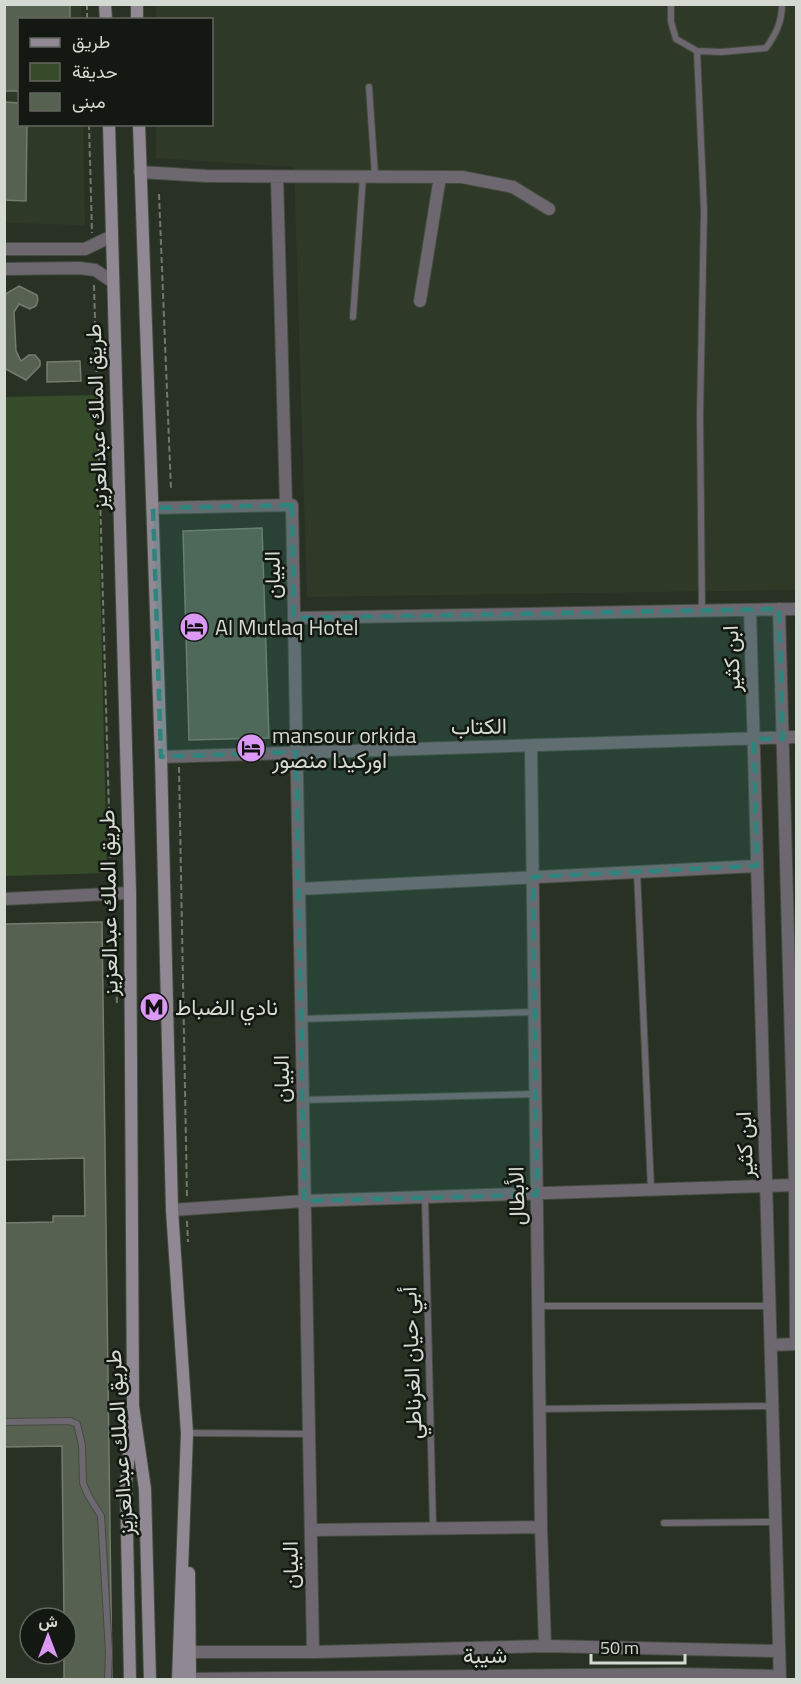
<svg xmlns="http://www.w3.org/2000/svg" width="801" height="1684" viewBox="0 0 801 1684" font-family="'Titillium Web',Vazirmatn,sans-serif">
<rect width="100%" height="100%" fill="#293124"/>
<path fill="#2e3a27" d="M5 5H81V19L20 20V124L83 125 85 225 5 223Z
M156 5H796V590L307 597 294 167 156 158V125L212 124V20L156 19Z"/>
<path fill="#364b29" d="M96 395 107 873 5 876V397Z"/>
<path fill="#576152" stroke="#737d6d" stroke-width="1.5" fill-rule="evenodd" d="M4 4H70V20H20V91H4Z
M4 102 20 103V124H27L26 201 4 200Z
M19 286 37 295 38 300 36 306 30 309 19 304 14 312 16 351 21 361 29 355H35L40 361V366L26 380 4 368V295Z
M80 361 81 381 47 382V362Z
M262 528 269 738 189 740 183 531Z
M102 922 112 1680H4V924ZM30 1618H66V1654H30Z
M84 1158 85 1216H53V1222L4 1223V1160Z
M62 1446 64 1618H30V1654H64V1680H4V1447Z"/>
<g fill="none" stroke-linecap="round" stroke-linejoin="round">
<g stroke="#444c40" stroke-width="8">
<path id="service" d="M671 4V22L676 39 697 51 721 52 766 48C776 34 782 22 782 4
M697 51 704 211 700 416 702 611
M369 87 375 176
M353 317 363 177
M637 872 651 1189
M301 1019 534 1012
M303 1100 536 1094
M425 1198 433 1527
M539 1306H770
M540 1409 772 1406
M4 1422 70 1421 77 1424 82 1445 83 1483 88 1495 101 1516 109 1652 108 1680
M187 1433 309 1434
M664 1523 775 1522"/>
</g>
<g stroke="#444c40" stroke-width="14">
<path id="minor" d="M140 172 206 176 462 177 513 187 549 209
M277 177 286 505
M4 249H85L112 236
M4 269 79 268 95 270 113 282
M420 301 440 177
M153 508 292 505 313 1652
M779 609 795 1185 796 1337
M750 610 780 1680
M294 618 796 609
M531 746 541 1527 545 1646
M161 757 796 737
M299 889 757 866
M4 899 130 893
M172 1210 304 1201 796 1185
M771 1345 796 1344
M311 1530 541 1527
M190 1652H313L545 1646 779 1651
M190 1679 679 1674 780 1676"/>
</g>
<g stroke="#444c40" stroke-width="14">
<path id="secondary" d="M105 4 106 20
M137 4V20
M109 124 130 893 133 1406 145 1489 150 1680
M139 124 161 757 172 1210 187 1433 178 1680
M189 1573 190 1680
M130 1680 126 1483 132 1425"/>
</g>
<path stroke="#71786d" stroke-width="2" stroke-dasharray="6 3" stroke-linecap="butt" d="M87 4V20
M89 124 92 233
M159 194 171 490
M94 285 111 882
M179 767 187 1196
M112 907 117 1003
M187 1221 188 1242"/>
<use href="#service" stroke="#6d686f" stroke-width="6"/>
<use href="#minor" stroke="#6d686f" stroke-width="12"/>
<use href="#secondary" stroke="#908993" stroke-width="12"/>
</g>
<path fill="#2d857d" fill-opacity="0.2" stroke="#2d857d" stroke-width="4.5" stroke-dasharray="12 8" stroke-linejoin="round" d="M292 505 294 618 779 609 783 739H754L757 866 533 877 537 1195 304 1201 296 752 161 757 153 508Z"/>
<defs>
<g id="hotel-disc" transform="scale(1.5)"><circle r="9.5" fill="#db99f5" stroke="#141812"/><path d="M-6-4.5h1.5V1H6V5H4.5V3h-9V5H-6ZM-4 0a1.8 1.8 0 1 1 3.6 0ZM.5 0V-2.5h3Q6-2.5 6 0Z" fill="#111"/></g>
<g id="metro-disc" transform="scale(1.5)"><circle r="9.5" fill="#db99f5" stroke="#141812"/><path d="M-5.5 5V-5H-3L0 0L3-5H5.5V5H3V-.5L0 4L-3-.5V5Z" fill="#111"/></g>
</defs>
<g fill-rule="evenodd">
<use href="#hotel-disc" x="194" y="627"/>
<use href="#hotel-disc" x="251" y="748"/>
<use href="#metro-disc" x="154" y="1007"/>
</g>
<g text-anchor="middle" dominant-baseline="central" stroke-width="5" stroke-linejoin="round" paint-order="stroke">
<g font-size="22" fill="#d4dad2" stroke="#141812">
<text transform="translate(96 417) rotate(-92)">طريق الملك عبدالعزيز</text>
<text transform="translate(272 575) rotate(-91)">البيان</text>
<text transform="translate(731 659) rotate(-92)">ابن كثير</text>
<text transform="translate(479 726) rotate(-1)">الكتاب</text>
<text transform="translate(108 903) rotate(-91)">طريق الملك عبدالعزيز</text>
<text transform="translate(281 1079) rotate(-91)">البيان</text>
<text transform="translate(744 1145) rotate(-92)">ابن كثير</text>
<text transform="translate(516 1196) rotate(-91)">الأبطال</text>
<text transform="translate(411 1363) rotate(-92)">أبي حيان الغرناطي</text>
<text transform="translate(119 1443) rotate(-94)">طريق الملك عبدالعزيز</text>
<text transform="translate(290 1565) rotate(-91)">البيان</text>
<text transform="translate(485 1655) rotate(-1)">شيبة</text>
</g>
<g font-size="22" fill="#d4dad2" stroke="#141812" text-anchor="start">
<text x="215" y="627">Al Mutlaq Hotel</text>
<text x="272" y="735">mansour orkida<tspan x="272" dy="25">اوركيدا منصور</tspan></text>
<text x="175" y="1007">نادي الضباط</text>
</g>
</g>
<rect width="801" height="1684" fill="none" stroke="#d4dad2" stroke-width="12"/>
<rect x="18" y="18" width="195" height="108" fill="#141812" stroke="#61665f" stroke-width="1.5"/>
<rect x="30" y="38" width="30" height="9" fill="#908993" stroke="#61665f" stroke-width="1.5"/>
<text x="72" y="48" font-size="18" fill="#d4dad2">طريق</text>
<rect x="30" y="63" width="30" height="18" fill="#364b29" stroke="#61665f" stroke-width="1.5"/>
<text x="72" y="78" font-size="18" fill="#d4dad2">حديقة</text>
<rect x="30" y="93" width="30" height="18" fill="#576152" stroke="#61665f" stroke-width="1.5"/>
<text x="72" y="108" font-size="18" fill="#d4dad2">مبنى</text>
<g transform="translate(48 1636)"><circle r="28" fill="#141812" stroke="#61665f" stroke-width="1.5"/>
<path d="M0-4.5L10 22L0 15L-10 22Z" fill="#db99f5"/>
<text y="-9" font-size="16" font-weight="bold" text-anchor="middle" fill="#d4dad2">ش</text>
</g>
<path d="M591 1654v9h94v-9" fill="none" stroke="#d4dad2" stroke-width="3"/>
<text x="600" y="1654" font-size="18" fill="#d4dad2" stroke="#141812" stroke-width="4.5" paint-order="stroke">50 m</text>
</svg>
